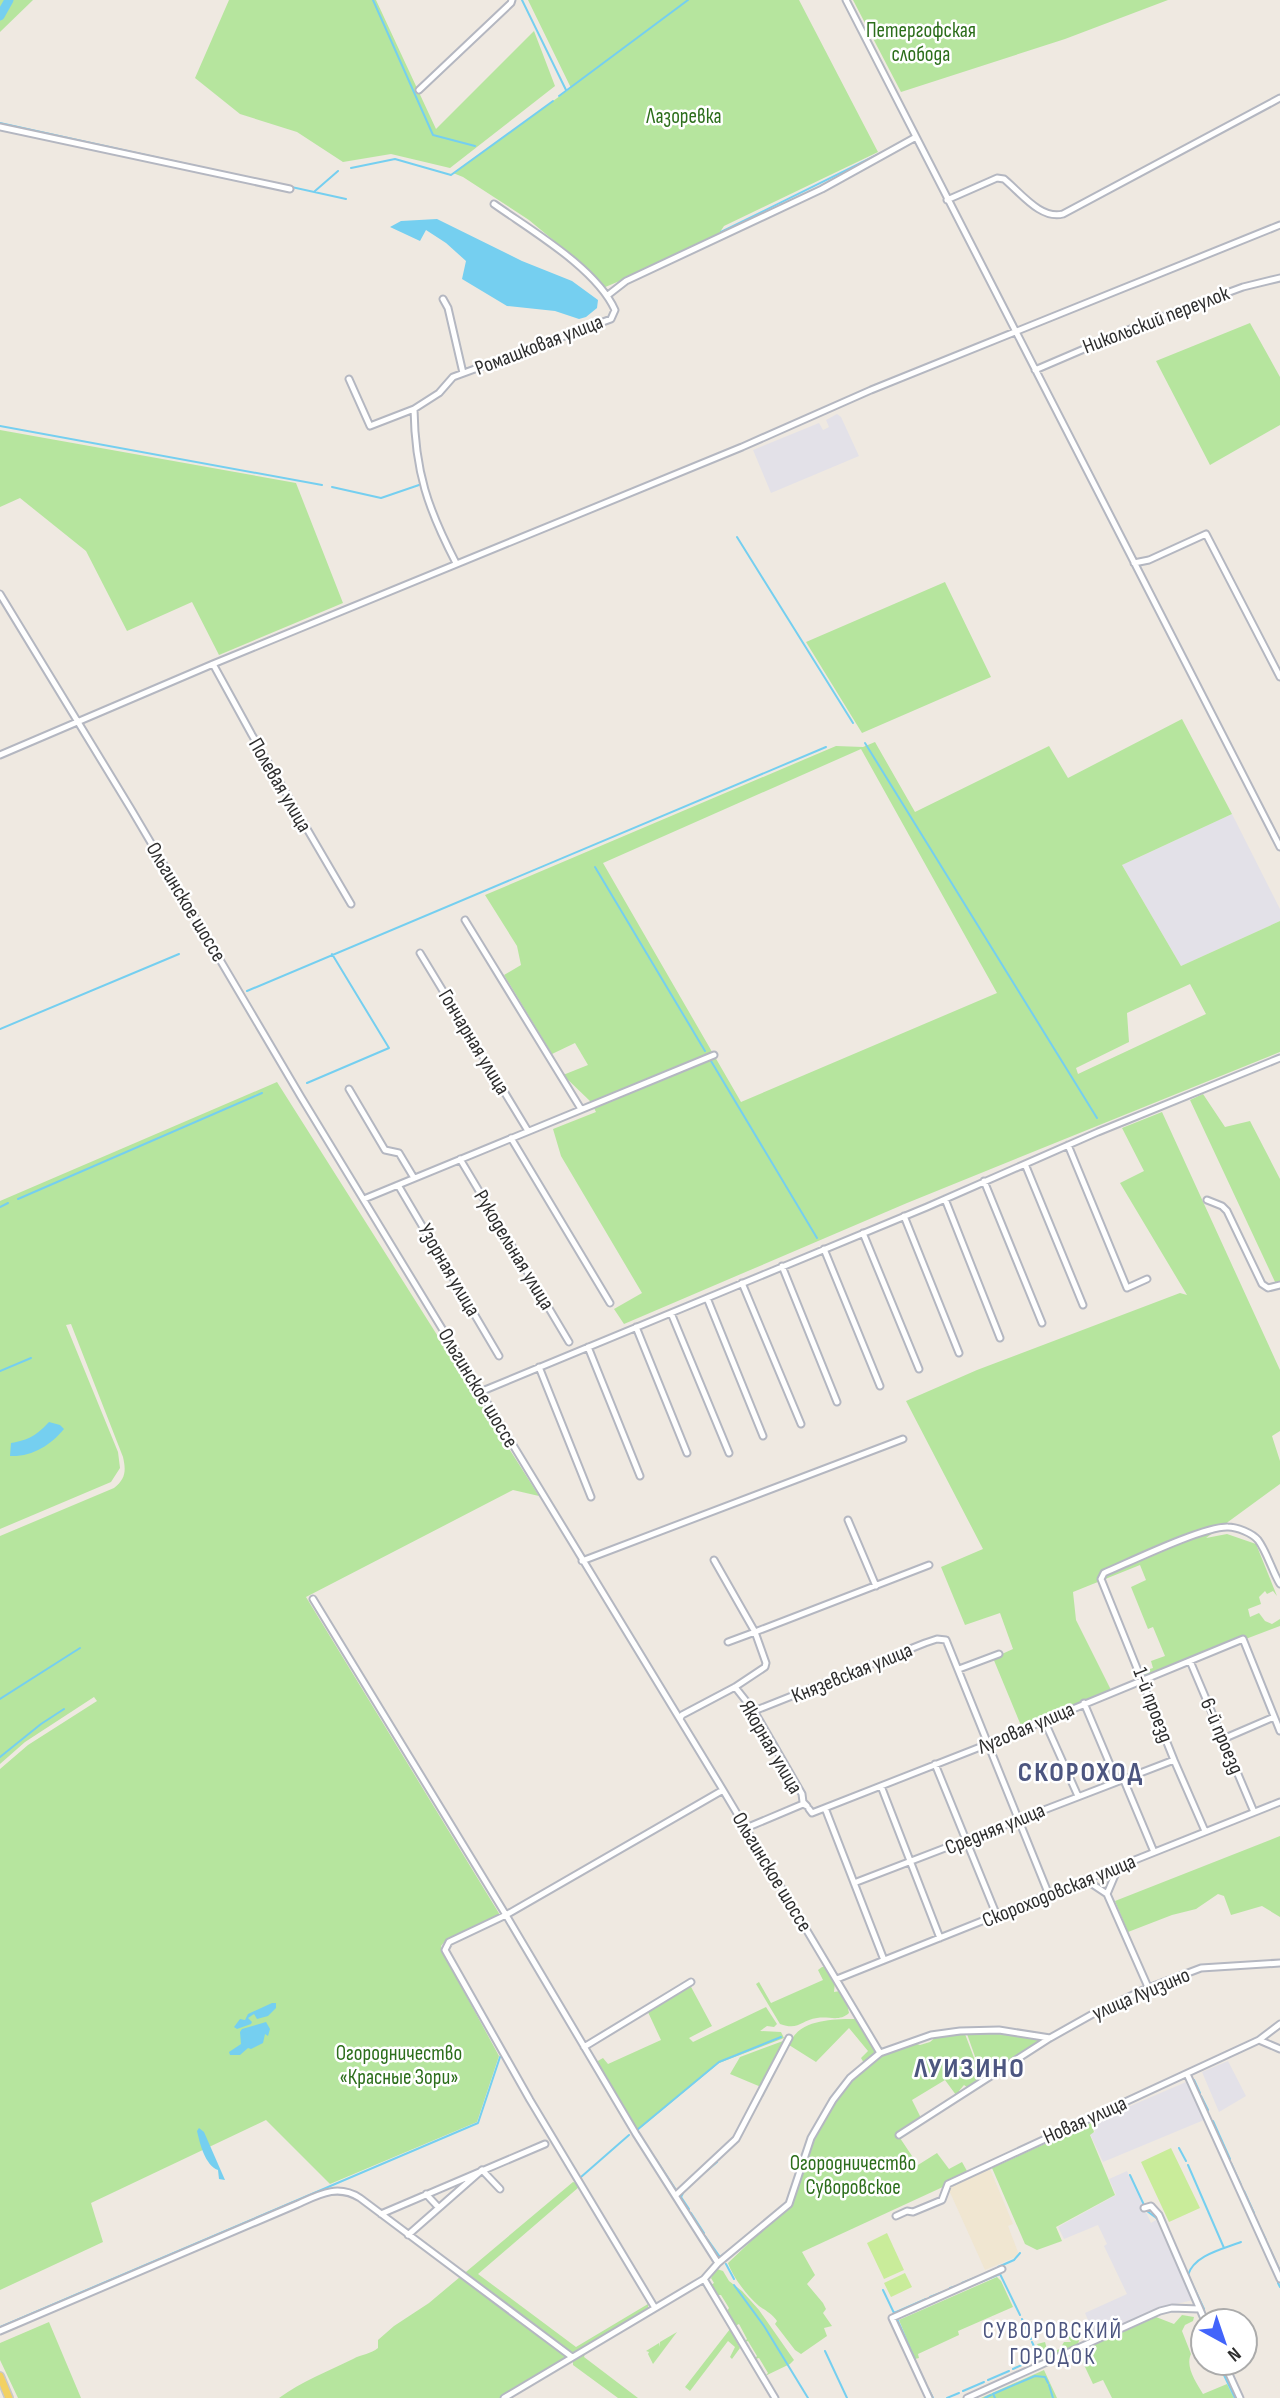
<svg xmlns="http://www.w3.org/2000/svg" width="1280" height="2398" viewBox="0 0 1280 2398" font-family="'Sofia Sans Condensed',sans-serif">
<rect width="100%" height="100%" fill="#efe9e1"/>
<path fill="#e3e1e8" d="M837 414 841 417 859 456 771 493 753 450 819 423 823 430 829 427 826 420Z
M1232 814 1280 909V921L1181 966 1122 865Z
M1228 2061 1246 2096 1219 2112 1202 2072Z
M1186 2082 1204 2120 1103 2162 1090 2134 1095 2132 1091 2123Z
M1127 2171 1151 2223 1156 2220 1193 2300 1163 2307 1095 2337 1085 2313 1127 2294 1104 2246 1107 2244 1098 2225 1064 2239 1058 2227 1116 2195 1109 2179Z"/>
<path fill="#f0e6d1" d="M990 2169 1013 2224 1008 2226 1018 2252V2256L985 2270 948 2188 951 2185Z"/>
<path fill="#b6e59e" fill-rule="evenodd" d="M0 0H33L0 32Z
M229 0H376L436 129 534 31 555 86 450 168 391 154 343 162 297 132 240 114 195 78Z
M528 0H799L878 152 724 226 714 241 603 288 565 250 529 220 463 177 453 173 571 88Z
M853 0H1168L1065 39 901 92Z
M1250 323 1280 377V425L1210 465 1156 361Z
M0 430 296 483 343 603 219 655 192 602 127 631 86 551 20 498 0 507Z
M945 582 991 677 862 733 806 642Z
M1182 719 1232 814 1122 865 1181 966 1280 921V1052L907 1203 624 1324 614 1309 642 1293 561 1156 553 1129 596 1112 591 1102 563 1075 588 1065 575 1043 552 1054 504 975 521 965 517 946 485 895 836 746 863 747 875 742 915 812 1049 746 1068 778ZM861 749 997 993 741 1102 603 863ZM1190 984 1206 1014 1078 1074 1076 1068 1129 1042 1127 1013Z
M277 1082 539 1496 513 1490 306 1597 500 1915 497 1919 446 1940 441 1946 443 1953 499 2056 477 2122 330 2184 266 2120 91 2203 103 2242 0 2290V1769L28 1745 97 1701 94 1697 25 1742 0 1764V1536L114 1488C126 1479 126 1470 123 1457L71 1324 66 1325 118 1452 120 1468 111 1482 0 1529V1201Z
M1203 1094 1225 1127 1250 1121 1280 1179V1282L1276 1284 1190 1100Z
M1162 1112 1280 1370V1431L1272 1436 1280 1461V1484L1206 1538 1227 1534 1256 1544 1277 1596 1273 1591 1267 1594 1265 1591 1259 1597 1261 1604 1248 1609 1250 1617 1259 1613 1265 1621 1272 1624 1280 1619V1626L1143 1678 1140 1672 1153 1668 1151 1661 1165 1656 1153 1627 1148 1629 1131 1587 1146 1580 1140 1565 1073 1592 1076 1620 1112 1692 1022 1728 993 1658 1013 1649 1000 1613 965 1625 941 1567 983 1549 906 1401 977 1370 1180 1293 1187 1295 1120 1183 1144 1171 1122 1128Z
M1280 1836V1917L1262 1906 1231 1915 1224 1896 1218 1894 1196 1909 1172 1915 1128 1932 1115 1901Z
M822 1967H827L835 1982 834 1992 840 1991 847 2004 849 2013C839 2022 830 2016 817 2018 801 2020 799 2031 780 2024L756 1984 759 1982 771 2003 823 1980 818 1970Z
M690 1985 712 2026 689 2038 693 2042 766 2007 777 2024 774 2027 767 2026 760 2031 781 2032 784 2038 719 2063 637 2131 596 2062 603 2058 608 2064 661 2040 647 2010Z
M857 2019 875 2050 874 2055 864 2063 861 2058 868 2051 849 2028 816 2062 789 2045C798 2019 833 2019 857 2019Z
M961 2033 965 2034 982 2079 968 2088 964 2085 959 2091 960 2094 956 2095 945 2080 912 2100 921 2118 898 2135 918 2165 937 2153 949 2169 962 2162 967 2171 945 2186 802 2252 815 2275 807 2284 823 2303 826 2309 823 2313 832 2326 824 2328 827 2336 801 2354 795 2350 775 2324 777 2321C771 2313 766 2311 759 2306 747 2296 733 2277 728 2263L794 2200 812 2142 840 2093 876 2058 914 2043 920 2045 930 2042 937 2036Z
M988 2033 1042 2038 1043 2040 983 2079 967 2034Z
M783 2041 785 2042 761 2087 730 2074 740 2057Z
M1091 2123 1094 2132 1090 2135 1115 2195 1056 2227 1062 2241 1037 2250 1025 2244 992 2168Z
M573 2182 577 2183 579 2187 478 2274 576 2347 648 2304V2310L500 2398H279C301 2382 328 2371 353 2359 362 2354 371 2354 378 2348V2340L394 2326 429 2303Z
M717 2269 723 2271 729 2281 742 2291 759 2310 794 2360 790 2364 765 2376 768 2373 759 2358 755 2359 757 2356 748 2341 745 2342 747 2339 739 2324 735 2326 727 2311 729 2308 721 2295H717L711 2285 714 2283 711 2278Z
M997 2277 1001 2281 1013 2307 958 2331 959 2335 918 2354 919 2358 915 2359 899 2320Z
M1182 2315 1194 2317 1193 2321 1185 2325 1182 2331 1191 2354C1185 2367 1196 2382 1203 2394L1227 2384 1234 2398H1112L1103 2380 1093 2384 1078 2352 1156 2317 1174 2324Z
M49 2322 81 2398H18L0 2360V2343Z
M730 2329 740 2348 732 2359 730 2357 735 2347 728 2341 690 2391 685 2387Z
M677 2332 653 2364 648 2354 649 2352 646 2351 659 2343V2347L660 2342Z
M1073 2334H1081L1078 2344 1053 2356H1043L1037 2344 1045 2342 1048 2353 1060 2349 1064 2342H1071L1068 2337Z
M585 2353 584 2357 638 2398H618L573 2365V2360Z
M1044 2370 1057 2398H981Z"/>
<path fill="#c9ec9a" d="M1171 2148 1200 2208 1169 2222 1141 2162Z
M887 2233 904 2270 884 2279 867 2243Z
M905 2273 912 2287 891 2297 884 2283Z"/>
<path fill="#75cff0" d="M437 219 522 261 572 281 598 300 597 308 586 317 579 319 555 311 507 306 462 279 466 261 446 243 426 230 420 241 390 227 401 221Z
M49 1422 60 1425 64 1429C51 1445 32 1457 10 1456L11 1443C29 1440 37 1435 49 1422Z
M272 2003H276V2008L268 2016 257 2019 254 2014 248 2018 252 2022 251 2024 237 2029 234 2027 240 2019 245 2020 248 2014Z
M266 2022 270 2029 268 2036 265 2034 263 2043 251 2049 248 2048 240 2055H230L229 2052 241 2044 240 2032 242 2029Z
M199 2128 204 2132 225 2180 219 2179 218 2170C205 2165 200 2144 197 2131Z"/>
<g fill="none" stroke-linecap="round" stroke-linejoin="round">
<path stroke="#75cff0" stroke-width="2" d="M373 0 433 135 475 146
M522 0 566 90
M559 96 688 0
M0 123 346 199
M351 168 395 159 451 175 553 101
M315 191 338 171
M721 232 889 149
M0 426 322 485
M332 487 381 498 419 485
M737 537 853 723
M865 743 1097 1118
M595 867 705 1051
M247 991 826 747
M0 1029 179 954
M711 1061 817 1238
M307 1083 389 1048 332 954
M18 1199 262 1093
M0 1207 8 1203
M0 1371 31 1358
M0 1699 80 1648
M0 1757 41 1724 64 1709
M1194 2080 1200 2093
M1201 2096 1208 2110
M1213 2121 1230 2159
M637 2130 719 2062 781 2037
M640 2135 651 2152
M1179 2148 1186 2161
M655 2158 676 2190
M1231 2163 1241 2185
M1188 2165 1224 2248
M1130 2175 1144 2205
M581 2177 629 2135
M699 2177 717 2162
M685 2189 681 2197 689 2209
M1244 2191 1254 2213
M1147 2211 1159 2220 1176 2260
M691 2213 704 2233
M1255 2217 1266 2240
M705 2236 720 2257 734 2246
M740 2241 746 2236
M1267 2243 1279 2269
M726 2264 734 2279
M998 2267 1014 2260 1020 2253
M987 2273 997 2268
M980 2276 984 2274
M962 2283 977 2277
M1278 2283 1280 2287
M734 2285 764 2326 808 2398
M968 2287 1000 2274 1020 2315
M950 2288 960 2285
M883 2290 894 2313 926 2299
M930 2297 948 2290
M1204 2309 1188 2275C1194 2255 1223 2249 1241 2242
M1207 2317 1209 2321
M897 2319 915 2360
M1022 2319 1031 2339
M0 2327 478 2123 500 2057
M825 2351 847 2398
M1228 2363 1229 2366
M917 2365 926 2384
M1013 2369 1039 2357 1032 2342
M1231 2370 1236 2383
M1223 2373 1235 2398
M988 2380 1009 2371
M1049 2385 1053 2398
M928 2388 933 2398
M963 2391 984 2382
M947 2398 959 2393
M985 2398 991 2395
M995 2398 993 2394 1035 2376 1045 2377 1048 2383"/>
<path stroke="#75cff0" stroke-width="9" d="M0 16 9 0"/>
<g stroke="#b4b7c1" stroke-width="9">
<path id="minor" d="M846 0 1280 847
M419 90 511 3 512 0
M0 127 290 189
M947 200 997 178 1004 179C1021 193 1041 220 1063 214L1280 98
M608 295 626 281 822 189 916 137
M443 299 448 308 463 373
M1035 370 1140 325 1243 287 1280 278
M349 379 370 426 414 409
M456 563C428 509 415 472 414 409L439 393 453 377 611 319 615 310C596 268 532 231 494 204
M1134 563 1149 560 1206 534 1280 677
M0 594 131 809 301 1097 723 1790 880 2053
M213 664 252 735 351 904
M0 755 213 664 742 447 871 390 1280 225
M465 920 581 1109
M420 953 528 1131
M349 1089 385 1150 399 1153 414 1178
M511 1138 610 1303
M1068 1145 1127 1288 1147 1279
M460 1159 569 1342
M1025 1164 1083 1305
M984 1181 1042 1323
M398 1185 499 1356
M364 1199 714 1055
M945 1199 1000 1338
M1207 1200 1222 1206 1227 1211 1262 1284 1268 1288 1280 1285
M904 1216 959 1353
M863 1233 919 1369
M824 1249 880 1386
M782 1266 837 1402
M742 1283 801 1424
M707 1298 763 1436
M671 1313 729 1453
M636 1327 687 1453
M588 1347 640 1476
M539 1367 591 1497
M480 1392 927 1207 1098 1132 1280 1058
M848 1520 876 1586
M714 1560 755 1632 728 1642
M582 1561 903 1439
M313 1599 506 1915 636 2134 718 2263
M1190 1661 1254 1812
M959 1669 999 1654
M735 1687 754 1711 802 1794 803 1802 807 1806 803 1804 746 1828
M1084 1703 1117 1781
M754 1711 925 1643 937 1639 946 1640 1049 1895
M680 1719 682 1715 735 1687 765 1667 766 1663 755 1632 929 1565
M1044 1720 1078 1796
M1223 1739 1274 1717
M935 1764 997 1916
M1123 1778 1154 1852
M881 1786 940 1938
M825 1808 884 1960
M809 1809 812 1813 988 1744 1243 1639 1280 1731
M1205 1831 1174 1760 1101 1579 1104 1573C1130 1562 1204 1526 1228 1527 1237 1527 1252 1533 1258 1540 1267 1552 1272 1571 1280 1584
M1086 1880 1107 1894 1148 1987
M854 1883 1174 1760
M1107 1894 1118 1868
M837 1979 1280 1802
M1259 2040 1280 2049
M584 2047 691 1982
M1187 2074 1280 2279
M899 2135 1050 2038 1091 2015 1143 1990 1201 1968 1280 1963
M426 2194 439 2208
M676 2195 736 2139 789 2038
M1144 2208 1151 2206 1159 2215 1205 2321
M381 2214 545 2144
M896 2216 907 2211 913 2212 942 2200 948 2184 1259 2040 1280 2024
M408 2235 482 2170 500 2189
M704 2279 775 2398
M655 2308 530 2100 445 1950 449 1942 506 1915 723 1790
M0 2331 298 2204C320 2194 338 2184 360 2198L572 2357
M1224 2363 1240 2398
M504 2398 704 2279 718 2263 789 2204 811 2138 833 2100 850 2078 880 2053 931 2035 960 2031 999 2030 1050 2038
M929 2398 892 2318 1002 2269
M967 2398 1160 2311 1172 2308 1199 2309"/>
</g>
<g stroke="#c9c9c9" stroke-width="10">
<path id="major" d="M0 2376 9 2398"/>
</g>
<use href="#minor" stroke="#fff" stroke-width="5"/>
<use href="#major" stroke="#f2d163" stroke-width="7"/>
</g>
<g text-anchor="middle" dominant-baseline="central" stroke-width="5" stroke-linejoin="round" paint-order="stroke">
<g font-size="21" fill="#2c6e1b" stroke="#fff">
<text x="921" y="30">Петергофская<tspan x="921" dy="24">слобода</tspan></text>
<text x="684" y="116">Лазоревка</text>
<text x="399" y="2053">Огородничество<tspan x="399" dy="24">«Красные Зори»</tspan></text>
<text x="853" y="2163">Огородничество<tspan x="853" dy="24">Суворовское</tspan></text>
</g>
<g font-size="21" fill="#2e2e2e" stroke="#fff">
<text transform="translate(1156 320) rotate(-21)">Никольский переулок</text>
<text transform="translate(539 345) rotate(-21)">Ромашковая улица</text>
<text transform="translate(280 785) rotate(60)">Полевая улица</text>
<text transform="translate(186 902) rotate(59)">Ольгинское шоссе</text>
<text transform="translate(474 1042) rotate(59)">Гончарная улица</text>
<text transform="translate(514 1250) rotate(59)">Рукодельная улица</text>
<text transform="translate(449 1270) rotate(60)">Узорная улица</text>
<text transform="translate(478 1388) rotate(59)">Ольгинское шоссе</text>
<text transform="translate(852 1673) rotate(-22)">Князевская улица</text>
<text transform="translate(1153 1705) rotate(69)">1-й проезд</text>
<text transform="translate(1026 1728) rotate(-23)">Луговая улица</text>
<text transform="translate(1222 1736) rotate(67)">6-й проезд</text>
<text transform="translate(771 1747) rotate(60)">Якорная улица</text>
<text transform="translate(995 1829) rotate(-22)">Средняя улица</text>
<text transform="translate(772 1872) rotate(59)">Ольгинское шоссе</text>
<text transform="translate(1059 1891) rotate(-22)">Скороходовская улица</text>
<text transform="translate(1141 1994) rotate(-23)">улица Луизино</text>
<text transform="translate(1085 2120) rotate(-24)">Новая улица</text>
</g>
<g font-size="23" letter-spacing="2" fill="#4d5680" stroke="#fff">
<text x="1053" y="2331">СУВОРОВСКИЙ<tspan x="1053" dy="26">ГОРОДОК</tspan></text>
</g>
<g font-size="28" font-weight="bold" letter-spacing="2" fill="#4d5680" stroke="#fff">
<text x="1081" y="1772">СКОРОХОД</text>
<text x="970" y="2068">ЛУИЗИНО</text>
</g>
</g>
<g transform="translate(1224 2342) rotate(140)"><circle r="33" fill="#ffffff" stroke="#ababab" stroke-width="2"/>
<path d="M0-5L12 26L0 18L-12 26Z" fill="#4264fb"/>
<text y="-10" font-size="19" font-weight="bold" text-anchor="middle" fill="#2e2e2e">N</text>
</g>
</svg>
